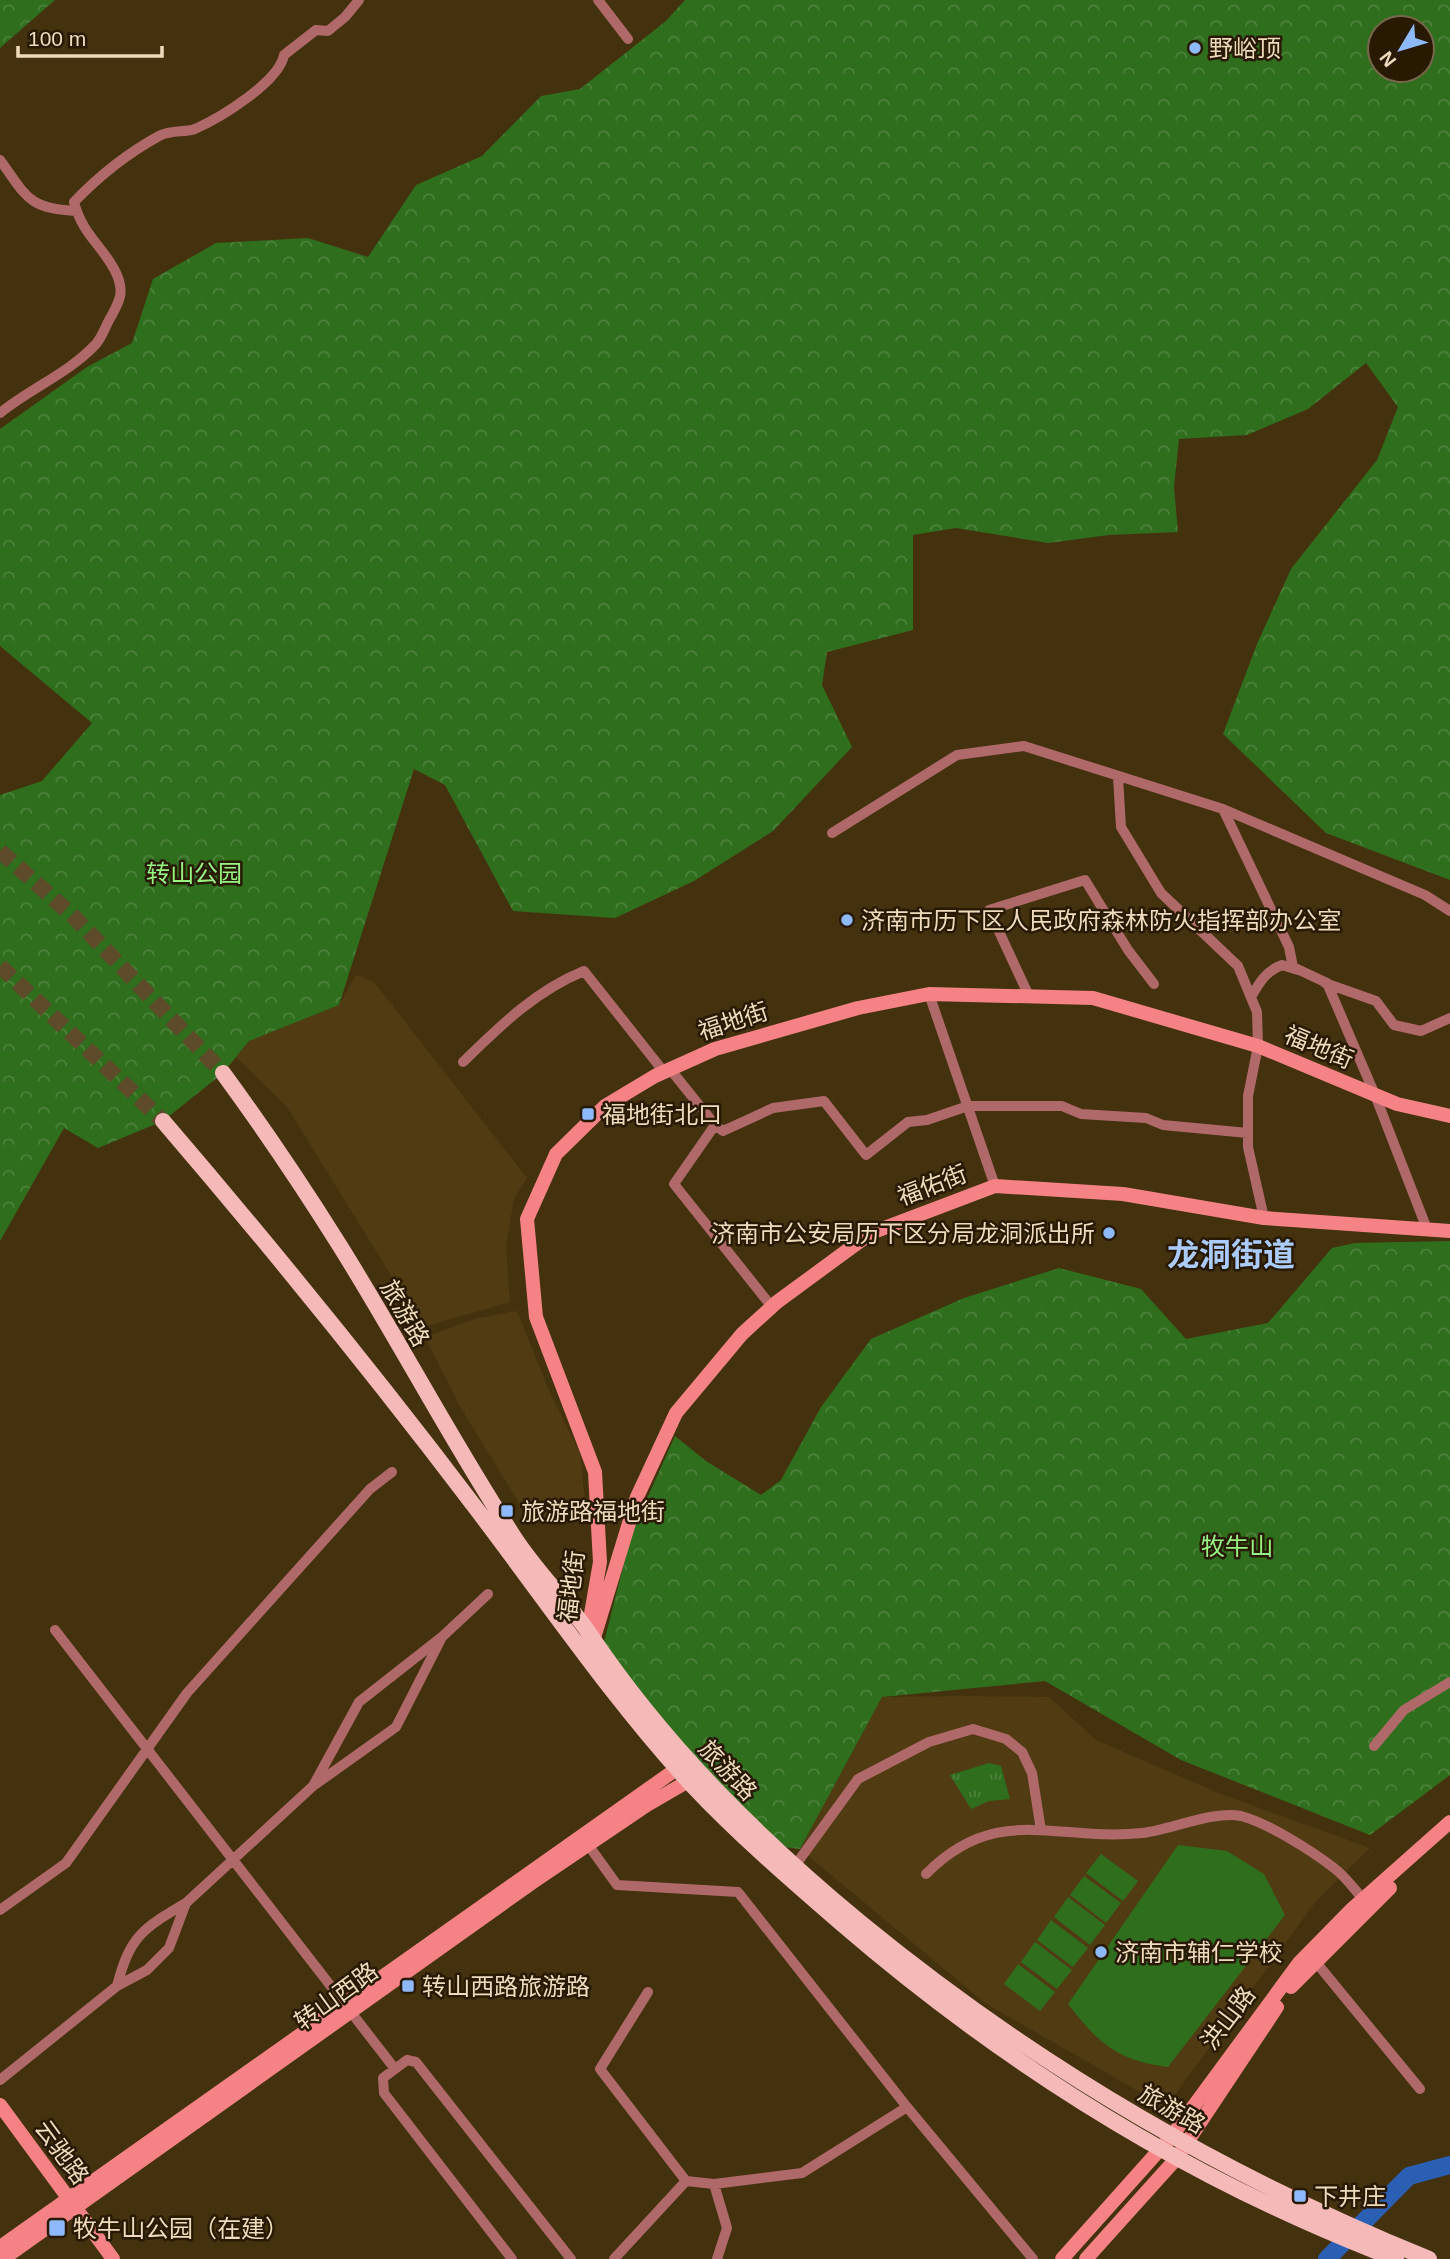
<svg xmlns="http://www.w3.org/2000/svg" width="1450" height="2259" viewBox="0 0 1450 2259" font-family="Helvetica,'Noto Sans SC',sans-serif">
<defs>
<pattern id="forest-crowns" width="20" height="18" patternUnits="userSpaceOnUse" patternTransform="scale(1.75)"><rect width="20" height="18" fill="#2f6e1d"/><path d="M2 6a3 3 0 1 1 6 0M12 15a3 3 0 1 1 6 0" fill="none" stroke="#4d823c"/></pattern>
<pattern id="park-tufts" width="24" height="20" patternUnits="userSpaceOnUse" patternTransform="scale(1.75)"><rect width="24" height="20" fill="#2f6e1d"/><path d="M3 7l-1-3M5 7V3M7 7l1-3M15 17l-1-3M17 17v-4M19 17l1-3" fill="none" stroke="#4d823c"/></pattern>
</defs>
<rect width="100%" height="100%" fill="#44320f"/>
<path fill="#503b13" d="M356 975 374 982 527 1178 514 1198 506 1247 510 1302 423 1327 287 1107 236 1057 249 1041 339 1005Z
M517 1311 550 1393 580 1453 585 1501 532 1524 462 1410 425 1337 478 1318Z
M965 1696 1049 1697 1096 1740 1221 1794 1370 1848 1316 1901 1166 2107 985 2003 800 1849 882 1697Z"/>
<path fill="url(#forest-crowns)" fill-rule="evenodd" d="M0 0H55L0 48Z
M685 0H1450V880L1326 833 1223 734 1257 644 1291 569 1377 460 1398 407 1366 363 1308 409 1247 435 1179 439 1174 487 1178 532 1109 535 1048 543 956 528 913 535V630L827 652 822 685 852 747 773 831 694 881 615 918 513 911 445 785 414 769 339 1005 249 1041 223 1073 163 1121 98 1148 64 1128 0 1241V795L42 781 92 723 0 646V429L87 367 132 343 153 279 216 243 308 238 368 257 416 185 482 156 541 96 580 89 666 21ZM1380 28H1422V70H1380Z
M1450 1241V1775L1370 1835 1181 1760 1045 1681 882 1697 800 1849 784 1847 695 1763 603 1646 632 1532 675 1436 706 1461 761 1495 781 1480 821 1407 871 1339 964 1298 1059 1268 1141 1289 1186 1339 1268 1323 1332 1248 1355 1243Z"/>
<path fill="url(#park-tufts)" d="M989 1763 1001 1766 1010 1799 989 1801 971 1809 950 1775Z"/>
<path fill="#2f6e1d" d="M1178 1845 1227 1851 1264 1874 1285 1915 1168 2067C1118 2061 1098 2043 1068 2004Z
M1101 1854 1138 1881 1123 1901 1086 1873Z
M1084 1876 1121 1903 1106 1923 1070 1895Z
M1068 1897 1105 1925 1090 1945 1054 1917Z
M1051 1920 1088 1948 1073 1967 1037 1940Z
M1035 1942 1072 1970 1057 1989 1021 1962Z
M1018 1964 1055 1992 1040 2011 1004 1984Z"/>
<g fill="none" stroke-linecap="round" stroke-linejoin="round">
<path stroke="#2b5fb3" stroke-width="18" d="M1327 2259 1409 2176 1450 2165"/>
<path stroke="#5e4b29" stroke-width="16" stroke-dasharray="16 8" stroke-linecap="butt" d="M0 851 74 917 223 1073
M0 966 163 1121"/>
<path stroke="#b06969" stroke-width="10" d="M598 0 628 39
M0 160C27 197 28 209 77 211
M0 413C31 388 69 373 96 344 103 336 106 324 112 315 120 300 124 292 117 275 105 247 83 237 74 202 99 176 128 153 159 136 172 129 184 133 195 129 220 118 279 82 284 55L316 30 328 31 345 17 359 0
M1118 777 1121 827 1161 893 1238 966 1257 1012 1258 1046 1248 1096V1147L1264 1218
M1223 809 1289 947 1293 967 1327 983 1375 1095 1427 1229
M832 833 957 755 1024 746 1223 809 1425 895 1450 911
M1325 983 1376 1001 1394 1025 1421 1031 1450 1018
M929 994 995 1186
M1029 996 989 910 1085 880 1128 950 1154 984
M1251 997C1259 983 1266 971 1282 965L1298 970
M463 1062C500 1026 535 991 584 971L664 1072
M670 1069 715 1125 674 1184 772 1307
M715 1125 723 1131 773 1108 824 1101 866 1155 908 1122 927 1120 968 1106H1062L1081 1114 1146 1118 1163 1125 1248 1133
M55 1630 395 2069
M1374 1746 1404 1710 1450 1682
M316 1784 396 1727 441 1639
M589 1846 617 1885 738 1892 907 2107 1033 2259
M794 1867 858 1779 929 1742 973 1729 1006 1739 1022 1752 1032 1773 1041 1830
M926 1874C997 1802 1056 1842 1142 1833 1170 1830 1214 1810 1241 1816 1268 1823 1312 1851 1334 1868 1345 1876 1354 1889 1363 1899
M0 1910 66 1863 187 1693 370 1489 392 1472
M1315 1961 1420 2089
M117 1986C130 1936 142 1929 186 1903
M648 1992 600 2069 686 2181 714 2184
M0 2080 117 1986 147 1970 169 1948 186 1903 313 1786 359 1702 443 1636 488 1594
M512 2259 384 2093 383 2078 407 2060 416 2062 571 2259
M614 2259 686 2181
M717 2259 727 2228 714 2184 802 2173 907 2107"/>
<path stroke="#f58386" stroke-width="14" d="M587 1637 600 1562 595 1472 536 1317 527 1219 556 1154 605 1106 655 1076 715 1049 858 1008 929 994 1093 998 1258 1046 1397 1104 1450 1116
M593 1641 637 1497 676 1413 742 1334 777 1302 871 1233 995 1186 1123 1194 1264 1218 1450 1231
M1291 1987 1390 1888
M0 2105 113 2259
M0 2247 685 1763
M3 2259 533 1882 647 1805 697 1776
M1062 2259 1171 2137 1299 1963 1352 1909 1450 1822
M1086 2259 1176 2159 1277 2007"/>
<path stroke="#f5b9b8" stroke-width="16" d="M223 1073C264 1129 303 1187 340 1246 400 1342 452 1442 514 1537 536 1571 566 1600 589 1633 664 1745 758 1838 862 1924 1033 2064 1224 2176 1429 2259
M163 1121C271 1247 375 1375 475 1507 546 1600 612 1698 691 1784 738 1834 790 1879 842 1924 1007 2066 1191 2181 1396 2259"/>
</g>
<g fill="#8eb9fd" stroke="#281a00" stroke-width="2.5">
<circle cx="1195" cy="48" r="7"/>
<circle cx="847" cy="920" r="7"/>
<rect x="581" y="1107" width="14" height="14" rx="3.5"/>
<circle cx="1109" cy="1233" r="7"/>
<rect x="500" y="1504" width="14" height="14" rx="3.5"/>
<circle cx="1101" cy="1952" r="7"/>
<rect x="401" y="1979" width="14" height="14" rx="3.5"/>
<rect x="1293" y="2189" width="14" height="14" rx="3.5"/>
<rect x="48" y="2219" width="18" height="18" rx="3.5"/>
</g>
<g text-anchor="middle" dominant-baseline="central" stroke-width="5" stroke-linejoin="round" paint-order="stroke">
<g font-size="24" fill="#efdbbc" stroke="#281a00" text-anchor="start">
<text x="1209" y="48">野峪顶</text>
<text x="861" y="920">济南市历下区人民政府森林防火指挥部办公室</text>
<text x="602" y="1114">福地街北口</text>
<text x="1095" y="1233" text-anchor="end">济南市公安局历下区分局龙洞派出所</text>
<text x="521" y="1511">旅游路福地街</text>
<text x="1115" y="1952">济南市辅仁学校</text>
<text x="422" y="1986">转山西路旅游路</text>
<text x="1314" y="2196">下井庄</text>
<text x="73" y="2228">牧牛山公园（在建）</text>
</g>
<g font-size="24" fill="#98f481" stroke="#281a00">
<text x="194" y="873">转山公园</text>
<text x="1237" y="1546">牧牛山</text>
</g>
<g font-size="24" fill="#efdbbc" stroke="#281a00">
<text transform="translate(733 1021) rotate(-18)">福地街</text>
<text transform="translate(1319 1047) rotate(23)">福地街</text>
<text transform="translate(932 1185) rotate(-21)">福佑街</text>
<text transform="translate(405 1313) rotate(60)">旅游路</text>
<text transform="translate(571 1586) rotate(-83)">福地街</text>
<text transform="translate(728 1770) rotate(47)">旅游路</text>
<text transform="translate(336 1996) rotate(-36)">转山西路</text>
<text transform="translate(1228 2018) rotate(-53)">洪山路</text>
<text transform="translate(1172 2109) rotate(30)">旅游路</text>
<text transform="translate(62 2152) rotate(54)">云驰路</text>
</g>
<g font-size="32" font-weight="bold" fill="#abcbfe" stroke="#281a00">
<text x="1231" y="1255">龙洞街道</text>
</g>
</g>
<g transform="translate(1401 49) rotate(232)"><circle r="33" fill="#281a00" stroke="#78674b" stroke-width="2"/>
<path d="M0-5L12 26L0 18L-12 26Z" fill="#8eb9fd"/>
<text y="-10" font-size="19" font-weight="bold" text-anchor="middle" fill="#efdbbc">N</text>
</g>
<path d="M18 46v10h144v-10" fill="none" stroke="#efdbbc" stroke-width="3.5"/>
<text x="28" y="46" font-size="21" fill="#efdbbc" stroke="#281a00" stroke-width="5" paint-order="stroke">100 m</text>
</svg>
